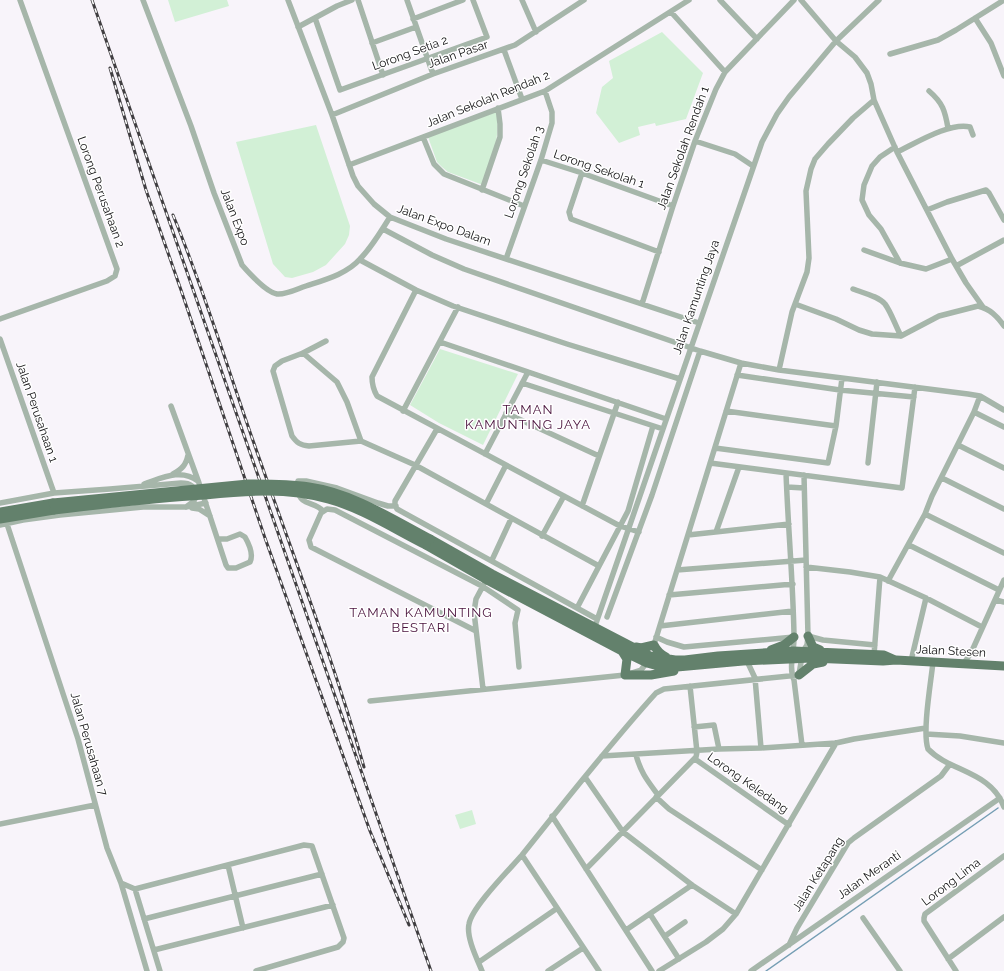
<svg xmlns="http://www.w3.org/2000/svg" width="1004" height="971" viewBox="0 0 1004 971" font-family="Raleway,sans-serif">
<rect width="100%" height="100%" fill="#f8f4fa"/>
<path fill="#d2f0d6" d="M168 0H227L229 6 175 22Z
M662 32 703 73 686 119 656 126 655 123 638 127 640 135 619 143 596 113 602 87 613 78 609 61Z
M496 112C502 136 490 162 483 185L448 172 442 167 437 162 428 137Z
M316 125 350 226 349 235 345 244 326 265 313 272 292 278 285 277 273 264 236 142Z
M440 349 518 374 483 445 439 423 410 405Z
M472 810 476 824 460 829 455 815Z"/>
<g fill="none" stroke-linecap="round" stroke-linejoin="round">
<path stroke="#759eb4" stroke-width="1.5" d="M766 971 998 808"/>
<path stroke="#a6b6aa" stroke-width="5.5" d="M143 0 191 126 214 193 242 265C249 273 266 292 277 294 286 295 297 289 306 286 324 280 347 274 360 259 372 247 381 231 390 217
M288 0 332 115 353 176 358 186 374 204 390 217 446 239 699 323
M358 0 383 75
M407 0 433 74
M522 0 536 32
M720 0 757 39
M801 0 836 41 855 57 867 73 871 84 874 100 897 152 952 259 966 283 983 307
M671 12 725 72
M315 18 340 90 487 37 473 0
M975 18 991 43 1004 76
M413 19 463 0
M298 27 337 6 352 0
M372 43 416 27
M504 50 522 99
M890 54 938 40 956 30 1004 0
M929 91C943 103 945 111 948 128
M332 115 433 74 515 45 584 0
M423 137 434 164 444 174 524 206
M695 141 735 154 753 166
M895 147 880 157 872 166 864 185 862 200 869 215 881 229 900 263
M897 152C916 143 950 122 970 127L973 135
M541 160 582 173 673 206
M349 165 545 91 689 0
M582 173 569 212 571 219 659 252
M482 190 500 137V124L498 108
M927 210 947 202 986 190 989 193 1004 220
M383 229 432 255 464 269 700 351 741 363 779 370 968 394 980 396 1004 410
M864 250 900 263 926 269 952 259
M506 259 541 160 552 123V112L545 91
M360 260 416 290 453 306 567 344 680 379
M956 266 1004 240
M853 289C863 293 878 296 885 304 891 312 896 327 901 336
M416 290 372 377C372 385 373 389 377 396L620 526 639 532
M642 304 673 206 695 141 716 89 725 72 794 0
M795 304 836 319 859 330 872 334 901 336 939 316 978 306C990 309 997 316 1004 326
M0 319 107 281 115 276 117 269 20 0
M0 339 54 493
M326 341 303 353 282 361 275 366 273 371 292 436C297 443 300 445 309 446L361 441
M440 342 666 419
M303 353 337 382 347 402 361 441 415 465 599 566
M779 370 792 312 807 272 809 258 806 191 811 169 815 159 828 144 853 118 874 100
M737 375 840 390 914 397
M522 383 663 429
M171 406 199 483 226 565 228 568H236L250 562C254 554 249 544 245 537L240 534 227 539H218
M403 411 458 307
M726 411 836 426
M974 412 1004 427
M506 413 599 456
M437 429 395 501V505L397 509 597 619
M958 445 1004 468
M715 448 828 463 836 426 842 378
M485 454 528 372
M710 463 902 488 915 387
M868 463 877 382
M786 473C788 527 793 581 794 635 795 649 788 667 794 680L802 745
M173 474C182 469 186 465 188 455
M942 478 1004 509
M144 484C162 478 181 468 198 481
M787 487 804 488
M0 503 54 493 110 489 181 483C189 483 195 485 195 494 195 497 196 498 194 501 192 503 188 505 186 507
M486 504 506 465
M582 506 618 402
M192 508 199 509 210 516
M323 511C315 501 300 506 298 491 297 487 297 485 298 481H306L337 488 378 503 388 506H396
M925 514 1004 553
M7 524 78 739 107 848 121 883 147 971
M0 525 23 520 60 515 143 507H186L206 503
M716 532 739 467
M688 535 789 524
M542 536 564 496
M909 545 999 590
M492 560 511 519
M806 567 850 572 880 577 926 598 982 627
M677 570 806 560
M888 581 925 514 932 496 974 412 980 396
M669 595 793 584
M996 600 1004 602
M577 608 628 511 653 426
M607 617 652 495 700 351
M660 626 793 611
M594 629 762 142 777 114 789 97 836 41 879 0
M476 631 311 547 309 540 321 513 327 509 335 510 482 586 518 610 515 623 519 667
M808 636 823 640 875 645
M656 637 667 642 684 647 794 637
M653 648 741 363
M874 655 880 577
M747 661 755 678 761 748
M911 661 926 598
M933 662C931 682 922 732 928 749 950 772 991 771 1004 807
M964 663 971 653 1004 580
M799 674 803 651 807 645 808 636 804 475
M483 689 474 612 476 599 484 584
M370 701 625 675 641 670 648 661
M694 727 714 725 719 749
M926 734 960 736 1004 743
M636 755C641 773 647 780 658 795
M602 756 719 749 761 748 836 743 854 739 926 728
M695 759 789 825
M585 777 623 832 692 885 736 914
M656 797 669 809 762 870
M552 816 652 971
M0 824 95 805
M522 855 599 971
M228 865 243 928
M586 869 696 757 697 752 690 686
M121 883 135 889 304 845 312 846 344 938 343 942 338 947 256 971
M135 889 160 971
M650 914 679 959
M863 918 900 971
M144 919 322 874
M626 930 692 885
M665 936 685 922
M789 945 797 928 848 843 854 838 941 776 950 764
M154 950 333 905
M948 959 1004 917
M479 962 556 909
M482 971C477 959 466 937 469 924 472 907 509 870 522 855 566 800 609 745 656 693L664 689 799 675
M548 971 583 948
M659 971 706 942 723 929 736 914 836 743
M751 971 1000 798
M956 971 924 921V918L925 914 1004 856"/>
<path stroke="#63816c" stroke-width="9" d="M0 512 53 503
M0 519 54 510
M430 539 492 574 650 656 675 660H685L718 656 793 651 884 655 893 659
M426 545 489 581 622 651 647 663 658 666 677 667 743 661 811 658 883 661 896 660 1004 666
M808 636 813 647 820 650
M636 647 641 648 654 645C657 651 660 654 666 657
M771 650 784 645 794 637
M622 651 627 659 625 675H651L674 671
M799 675 813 664 823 662"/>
<g stroke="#403e41" stroke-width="3">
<path id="rail" d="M92 0 431 971
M110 68 146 190 181 290 265 538 370 831 409 925
M173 215C207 297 232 383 262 466 297 566 335 665 364 767"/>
</g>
<use href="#rail" stroke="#fff" stroke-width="1.5" stroke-dasharray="4.5" stroke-linecap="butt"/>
<path stroke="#63816c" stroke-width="9" d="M53 503 248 484C268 484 289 484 309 487 352 493 392 519 430 539
M54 510C104 504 154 498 204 495 246 491 287 487 328 499 362 508 394 529 426 545"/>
</g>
<g text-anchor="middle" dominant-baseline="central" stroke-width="3" stroke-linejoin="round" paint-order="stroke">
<g font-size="12" fill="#131214" stroke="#fff">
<text transform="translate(410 53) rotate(-20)">Lorong Setia 2</text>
<text transform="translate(458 54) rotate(-19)">Jalan Pasar</text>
<text transform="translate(488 99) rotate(-22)">Jalan Sekolah Rendah 2</text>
<text transform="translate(683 148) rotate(-70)">Jalan Sekolah Rendah 1</text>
<text transform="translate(599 169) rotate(19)">Lorong Sekolah 1</text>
<text transform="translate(524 172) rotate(-71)">Lorong Sekolah 3</text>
<text transform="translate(101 192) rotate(70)">Lorong Perusahaan 2</text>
<text transform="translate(235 217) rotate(69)">Jalan Expo</text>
<text transform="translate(444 225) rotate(20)">Jalan Expo Dalam</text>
<text transform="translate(696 297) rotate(-71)">Jalan Kamunting Jaya</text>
<text transform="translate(37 412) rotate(71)">Jalan Perusahaan 1</text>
<text transform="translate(951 651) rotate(3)">Jalan Stesen</text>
<text transform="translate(89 744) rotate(74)">Jalan Perusahaan 7</text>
<text transform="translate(748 783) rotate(35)">Lorong Keledang</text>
<text transform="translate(818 874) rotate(-58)">Jalan Ketapang</text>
<text transform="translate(869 875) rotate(-35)">Jalan Meranti</text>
<text transform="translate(951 882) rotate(-37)">Lorong Lima</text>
</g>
<g font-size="13" letter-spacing="1" fill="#48103b" stroke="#fff">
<text x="528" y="409">TAMAN<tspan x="528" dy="15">KAMUNTING JAYA</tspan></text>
<text x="421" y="612">TAMAN KAMUNTING<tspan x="421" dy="15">BESTARI</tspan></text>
</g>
</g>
</svg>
